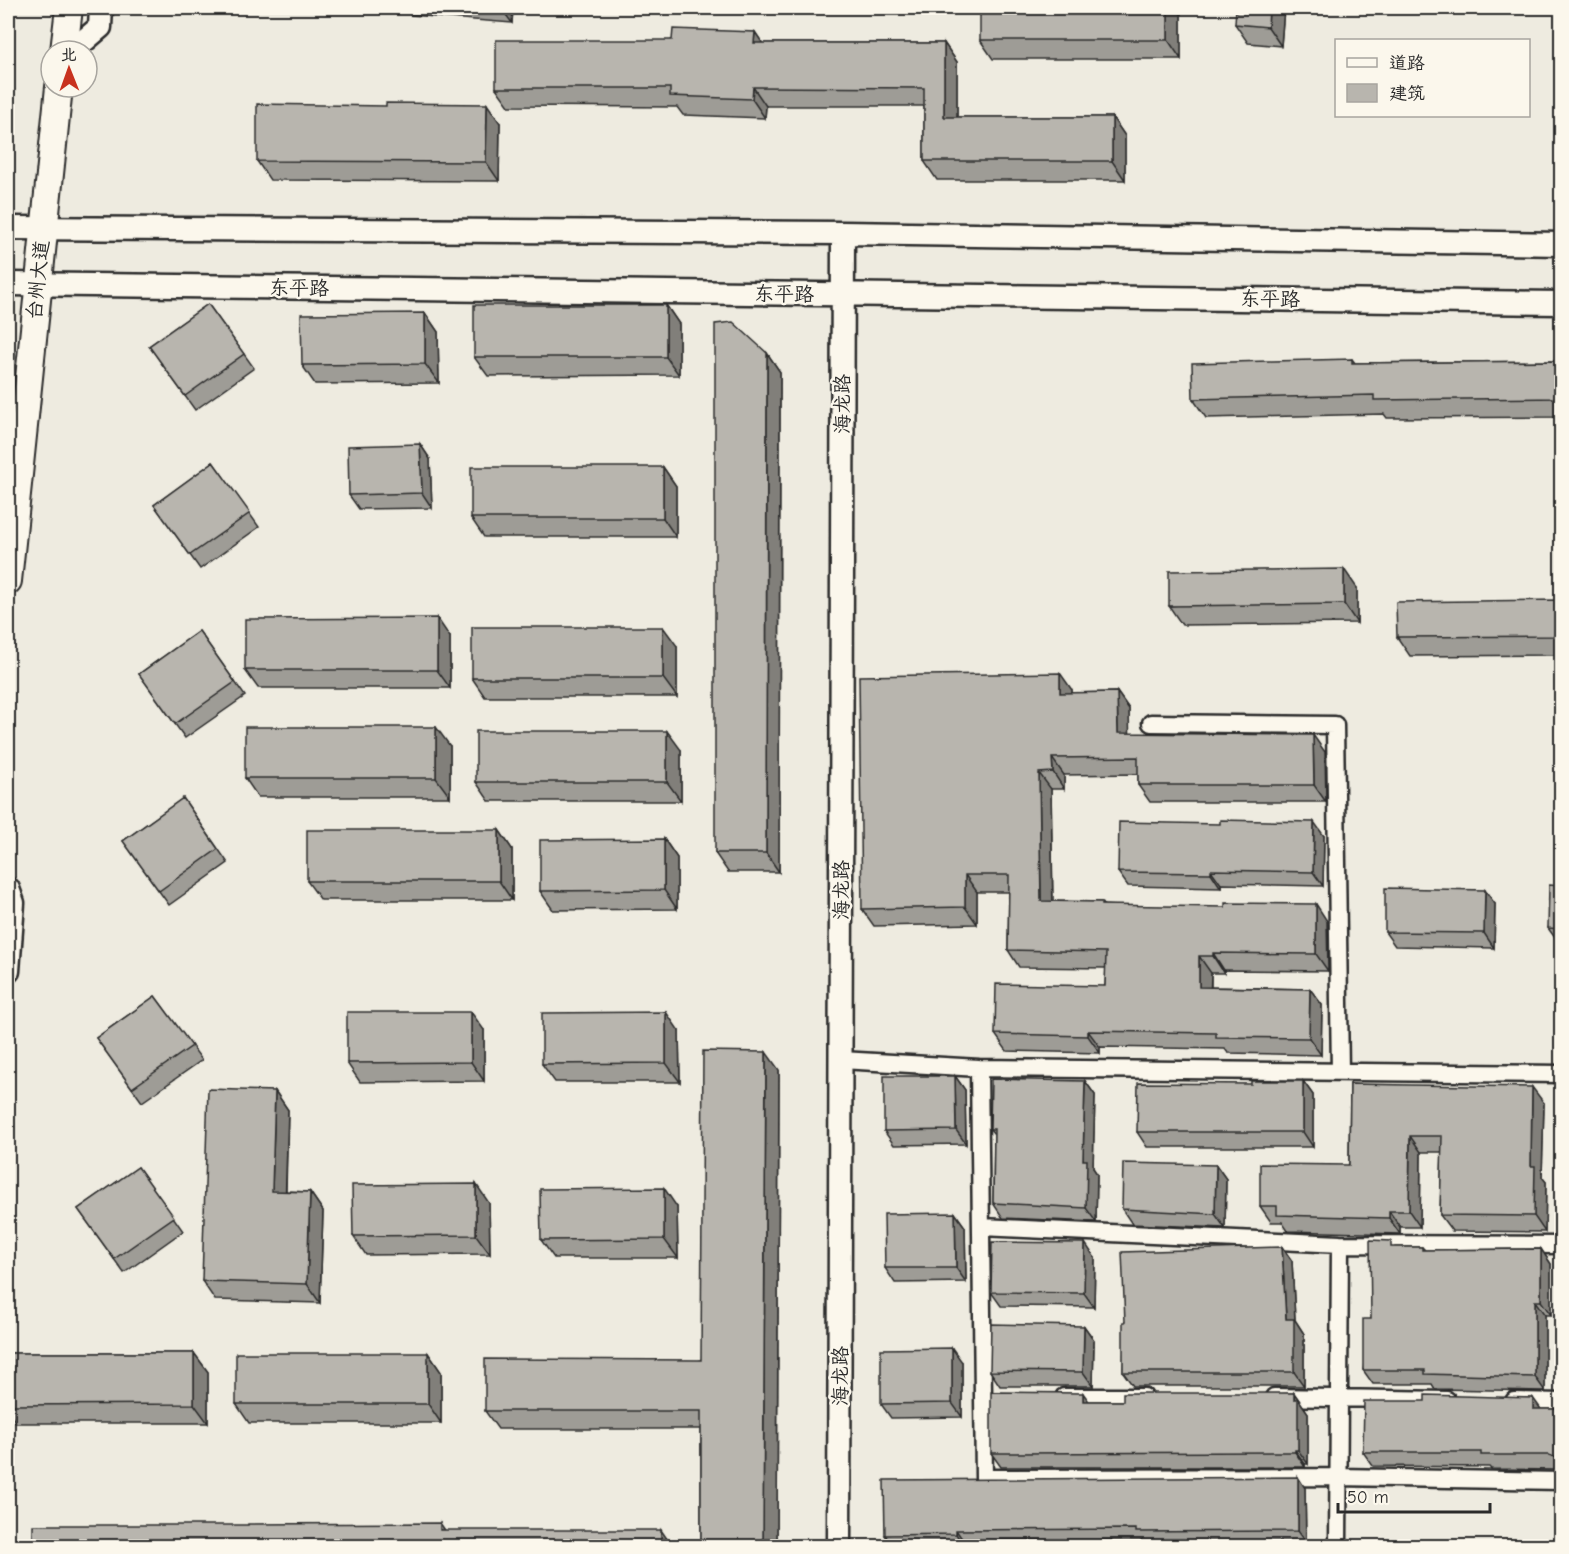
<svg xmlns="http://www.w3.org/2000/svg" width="1569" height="1554" viewBox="0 0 1569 1554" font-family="'Comic Neue','LXGW WenKai TC',sans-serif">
<rect width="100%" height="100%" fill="#eeebe0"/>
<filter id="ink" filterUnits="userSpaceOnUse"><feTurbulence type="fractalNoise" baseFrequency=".0167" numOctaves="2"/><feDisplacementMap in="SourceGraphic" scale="12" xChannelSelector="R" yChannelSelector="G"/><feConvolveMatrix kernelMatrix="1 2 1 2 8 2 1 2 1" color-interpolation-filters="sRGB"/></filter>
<g filter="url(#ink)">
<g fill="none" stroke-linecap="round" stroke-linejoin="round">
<g stroke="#2b2b2b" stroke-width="21">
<path id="street" d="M1151 723 1335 725 1340 1072
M841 1060 979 1068 1562 1074
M979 1068 984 1478 1339 1477 1562 1481
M981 1227 1340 1244 1562 1245
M1064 1397H1144
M1274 1397 1447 1400
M1514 1401 1562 1402
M1338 1546 1340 1244"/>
</g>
<g stroke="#2b2b2b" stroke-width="27">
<path id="secondary" d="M72 51 100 27 101 8
M8 228 843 233 1562 244
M8 284 1562 303
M8 889 13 903 8 971
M839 1546 843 233"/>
</g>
<g stroke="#2b2b2b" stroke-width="30">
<path id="primary" d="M64 51 69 8
M8 581 59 87"/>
</g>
<use href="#street" stroke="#fbf7ec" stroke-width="16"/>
<use href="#secondary" stroke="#fbf7ec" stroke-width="22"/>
<use href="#primary" stroke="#fbf7ec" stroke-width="26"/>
</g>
<path fill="#9e9c96" stroke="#2b2b2b" stroke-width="1.5" d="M294 8H344V11Z
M406 8H513L512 23 411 15Z
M1284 8 1281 46 1248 43 1235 24Z
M1181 14V59H993L980 40Z
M755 32 762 43H944L957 62V117H1112L1125 136V180H937L924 161V106H766L765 118 683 115 677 107 509 106 496 88 672 40Z
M500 123 499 181 270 180 257 161Z
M208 304 254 368 195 410 149 346Z
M666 305 679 324V375L488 376 474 357Z
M425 313 438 332 439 383 315 384 302 365Z
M767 353 780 372 779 872H728L715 853Z
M1352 359 1355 363 1562 361V417L1387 418 1384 414 1206 418 1193 399Z
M420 444 430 459 432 508 359 509 349 495Z
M213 462 259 527 200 569 154 505Z
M663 467 676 486V537H484L471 518Z
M1357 588V623L1182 625 1169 606Z
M1562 600V655L1410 656 1397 637Z
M199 631 245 696 185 738 139 674Z
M450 637V688H258L245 670Z
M677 646V697H485L472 678Z
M1072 690V693L1117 692 1129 709V734L1325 752 1326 802H1150L1138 785V774L1064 775V789H1051L1053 901 1102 902 1104 905 1327 921 1328 971 1224 970V973H1211V987L1310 989 1322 1005 1321 1055 1228 1053 1225 1049 1100 1047V1053L1007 1051 995 1034 1105 986 1106 968 1019 967 1008 950 1009 892H977V924L874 926 862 909Z
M450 746V797H258L245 778Z
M681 750V801H489L476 782Z
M183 798 228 863 169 905 123 841Z
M499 830 512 849V900H321L307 881Z
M1324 836 1323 886 1221 884V888L1128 886 1118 872Z
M664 839 677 858V909L553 910 540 891Z
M1562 886V942H1558L1548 928Z
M1495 904 1494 948 1395 946 1385 932Z
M155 996 202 1060 142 1102 96 1038Z
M484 1030V1081L360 1082 347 1063Z
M679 1031 680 1082H555L542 1064Z
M779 1070 777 1546H701V1429H498L485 1411 701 1360Z
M955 1076 965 1090 966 1144 894 1145 884 1131Z
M1085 1081 1095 1095 1093 1168 1097 1174 1096 1222 1003 1218 993 1203 994 1134 990 1129Z
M1303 1081 1313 1095V1147H1147L1137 1132Z
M1350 1084 1544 1103 1542 1177 1546 1182 1545 1232 1452 1231 1440 1215 1442 1152H1421L1420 1227H1400V1234L1288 1231 1282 1222H1271L1260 1206 1349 1165Z
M275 1091 288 1110 286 1191 310 1192 323 1211 320 1303 215 1300 202 1281Z
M1216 1165 1226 1179 1225 1228 1132 1224 1122 1209Z
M138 1167 183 1231 124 1273 78 1209Z
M489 1203 490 1254 366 1255 353 1236Z
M677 1207 678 1258H554L541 1240Z
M955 1213 965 1227 966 1282 895 1283 885 1268Z
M1282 1247 1292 1261 1295 1320 1304 1334V1386H1133L1123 1372 1125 1322Z
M1395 1247H1422L1425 1250 1541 1249 1551 1264V1315H1545V1391L1435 1389 1432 1384H1373L1363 1370 1371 1319Z
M1095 1258 1094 1307 1001 1306 991 1292Z
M1084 1326 1094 1340 1093 1386H1000L990 1371Z
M8 1353H194L208 1372V1423H16L8 1411Z
M428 1353 441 1372V1423H249L236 1404Z
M962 1362V1417L891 1418 881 1404Z
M1294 1393 1308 1413V1464H1305V1467H1001L991 1453 1089 1401H1123Z
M1540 1409H1562V1471L1559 1470 1491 1469 1489 1467 1373 1466 1363 1452Z
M1305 1488 1306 1542H1143L1141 1540H963V1545H892L885 1535Z"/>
<path fill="#817f7a" stroke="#2b2b2b" stroke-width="1.5" d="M501 8H513L512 23Z
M1168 8H1176L1181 14V59L1168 40Z
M1269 8H1284L1281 46 1268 27Z
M755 32 768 51 754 43Z
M944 43 957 62V136L944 117Z
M753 87 766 106 765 118 752 99Z
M487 104 500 123 499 181 486 162Z
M1112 117 1125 136V180L1112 161Z
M666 305 679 324V375L666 357Z
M425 313 438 332 439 383 425 364Z
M767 353 780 372 779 872 766 853Z
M420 444 430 459 432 508 422 493Z
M663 467 676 486V537L663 518Z
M1344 569 1357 588V623L1344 604Z
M437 618 450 637V688L437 670Z
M663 627 677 646V697L663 678Z
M1060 673 1072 690V710L1060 693Z
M1117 692 1129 709 1130 750 1118 733Z
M436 727 450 746V797L436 778Z
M667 731 681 750V801L667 782Z
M1313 735 1325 752 1326 802 1314 785Z
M1052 758 1064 775V789L1053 772Z
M1039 773 1051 789 1053 918 1041 901Z
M1314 822 1324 836 1323 886 1313 872Z
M499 830 512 849V900L499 881Z
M664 839 677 858V909L664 890Z
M1211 870 1221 884V888L1211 873Z
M965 875 977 892V924L965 907Z
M1485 890 1495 904 1494 948 1484 933Z
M1316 904 1327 921 1328 971 1316 954Z
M1213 953 1224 970V973L1213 956Z
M1199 956 1211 973 1210 1003 1199 987Z
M1310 989 1322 1005 1321 1055 1309 1038Z
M471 1012 484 1030V1081L471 1062Z
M666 1012 679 1031 680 1082 666 1063Z
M1088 1031 1100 1047V1053L1088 1036Z
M766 1052 779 1070 777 1546H763Z
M955 1076 965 1090 966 1144 956 1130Z
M1085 1081 1095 1095 1093 1168 1097 1174 1096 1222 1086 1208 1083 1160Z
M1303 1081 1313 1095V1147L1303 1132Z
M1532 1087 1544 1103 1542 1177 1546 1182 1545 1232 1534 1216 1531 1166Z
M275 1091 288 1110 285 1209 272 1191Z
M1410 1136 1421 1152 1420 1227 1409 1211Z
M1216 1165 1226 1179 1225 1228 1215 1214Z
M476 1184 489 1203 490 1254 476 1235Z
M664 1188 677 1207 678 1258 664 1239Z
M310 1192 323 1211 320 1303 307 1284Z
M1389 1211 1400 1227V1234L1389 1218Z
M955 1213 965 1227 966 1282 956 1268Z
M1085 1243 1095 1258 1094 1307 1084 1293Z
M1282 1247 1292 1261 1295 1320 1304 1334V1386L1294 1372 1286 1319Z
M1541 1249 1551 1264V1315L1541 1301Z
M1535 1301 1545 1315V1391L1535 1377Z
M1084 1326 1094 1340 1093 1386 1083 1372Z
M952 1348 962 1362V1417L952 1403Z
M194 1353 208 1372V1423L194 1404Z
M428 1353 441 1372V1423L428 1404Z
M1083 1393 1093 1407 1083 1401Z
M1294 1393 1308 1413V1464L1298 1450Z
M1533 1398 1543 1412 1533 1409Z
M1295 1450 1305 1464V1467L1295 1452Z
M1298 1477 1305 1488 1306 1542 1298 1531Z
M440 1523 453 1542 440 1530Z
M661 1530 672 1546H661Z
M956 1530 963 1540V1545L956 1534Z"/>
<path fill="#b8b5ae" stroke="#2b2b2b" stroke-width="1.5" d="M980 8H1168V40H980Z
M1236 8H1269L1268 27 1235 24Z
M673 29 755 32 754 43H944V117H1112V161H924V88L753 87 752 99 670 96V88H496V40H672Z
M386 103 487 104 486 162 257 161V104L386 106Z
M208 304 244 354 185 396 149 346Z
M474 305H666V357H474Z
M425 313V364L302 365 301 314Z
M733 322 767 353 766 853H715V324Z
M1352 359V363L1562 361 1561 398 1374 400V395L1193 399 1192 363Z
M420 444 422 493 349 495 348 446Z
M213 462 250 513 190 555 154 505Z
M471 467H663V518H471Z
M1344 569V604L1169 606V571Z
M1562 600V636L1397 637 1396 602Z
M437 618V670H245V619Z
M472 627H663V678H472Z
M199 631 235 682 175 724 139 674Z
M1060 673V693L1117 692 1118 733 1313 735 1314 785H1138V757L1052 758 1053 772 1039 773 1041 901 1102 902V905L1225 907V903L1316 904V954L1213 953V956H1199V987L1310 989 1309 1038 1216 1037V1033L1088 1031V1036L995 1034 996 984 1105 986 1106 952 1008 950 1009 875H965V907L862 909 859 676Z
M245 727H436V778H245Z
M476 731H667V782H476Z
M183 798 218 849 159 891 123 841Z
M1220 820 1314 822 1313 872 1211 870V873L1118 872 1119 822 1220 824Z
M307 830H499V881H307Z
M664 839V890L540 891V840Z
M1549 885 1562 886V929L1548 928Z
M1385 888 1485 890 1484 933 1385 932Z
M155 996 192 1046 132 1088 96 1038Z
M347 1012H471V1062L347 1063Z
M666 1012V1063L542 1064V1013Z
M703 1051 766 1052 763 1546H701V1411H485V1359L701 1360Z
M884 1076H955L956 1130 884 1131Z
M991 1079 1085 1081 1083 1160H1087L1086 1208 993 1203 994 1129H990Z
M1251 1081H1303V1132H1137L1138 1083 1251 1084Z
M1350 1084 1532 1087 1531 1166H1535L1534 1216 1440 1215 1442 1136H1410L1409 1211H1389V1218L1277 1215V1206H1260V1164L1349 1165Z
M208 1089 275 1091 272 1191 310 1192 307 1284 202 1281Z
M1123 1163 1216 1165 1215 1214 1122 1209Z
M138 1167 174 1217 114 1259 78 1209Z
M476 1184V1235L353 1236 352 1185Z
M664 1188V1239L541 1240 540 1189Z
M955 1213 956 1268H885L884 1214Z
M1370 1240 1391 1241V1247H1422V1250L1541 1249V1301H1535V1377L1425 1374V1370H1363V1319H1371Z
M992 1242 1085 1243 1084 1293 991 1292Z
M1282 1247 1286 1319H1294V1372H1123V1322H1125L1122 1252Z
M991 1324 1084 1326 1083 1372 990 1371Z
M952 1348V1403L881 1404V1349Z
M8 1353H194V1404L8 1405Z
M236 1353H428V1404H236Z
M991 1392 1083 1393V1401H1123V1393H1294V1399H1298V1450H1295V1452L991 1453Z
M1425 1395 1533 1398V1409H1562V1460L1549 1455H1481V1452H1363L1364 1401H1425Z
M1298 1477V1531L1136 1532V1529L956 1530V1534L885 1535 884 1480Z
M440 1523V1530H661V1546H33V1525H248V1524Z"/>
</g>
<g text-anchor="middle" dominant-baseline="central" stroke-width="5" stroke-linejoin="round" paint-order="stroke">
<g font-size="20" fill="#2b2b2b" stroke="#fbf7ec">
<text transform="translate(38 280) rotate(-84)">台州大道</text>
<text transform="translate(299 288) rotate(1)">东平路</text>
<text transform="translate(784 294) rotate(1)">东平路</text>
<text transform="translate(1270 299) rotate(1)">东平路</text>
<text transform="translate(842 404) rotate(-90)">海龙路</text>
<text transform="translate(841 890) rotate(-90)">海龙路</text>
<text transform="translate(840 1376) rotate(-90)">海龙路</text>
</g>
</g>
<rect width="1569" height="1554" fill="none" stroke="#fbf7ec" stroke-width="30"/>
<rect x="15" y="15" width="1539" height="1524" fill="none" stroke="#2b2b2b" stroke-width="2" filter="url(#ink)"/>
<rect x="1335" y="39" width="195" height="78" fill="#fbf7ec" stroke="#a8a59f" stroke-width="1.5"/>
<rect x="1347" y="58" width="30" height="9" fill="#fbf7ec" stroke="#a8a59f" stroke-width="1.5"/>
<text x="1389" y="69" font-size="18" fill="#2b2b2b">道路</text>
<rect x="1347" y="84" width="30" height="18" fill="#b8b5ae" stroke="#a8a59f" stroke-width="1.5"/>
<text x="1389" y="99" font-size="18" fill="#2b2b2b">建筑</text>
<g transform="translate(69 69) rotate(359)"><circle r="28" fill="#fbf7ec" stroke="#a8a59f" stroke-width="1.5"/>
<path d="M0-4.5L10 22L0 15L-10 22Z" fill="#c8321e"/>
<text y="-9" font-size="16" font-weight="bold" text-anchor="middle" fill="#2b2b2b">北</text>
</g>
<path d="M1338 1503v9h152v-9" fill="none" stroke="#2b2b2b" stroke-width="3"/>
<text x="1347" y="1503" font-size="18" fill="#2b2b2b" stroke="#fbf7ec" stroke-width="4.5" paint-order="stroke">50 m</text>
</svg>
